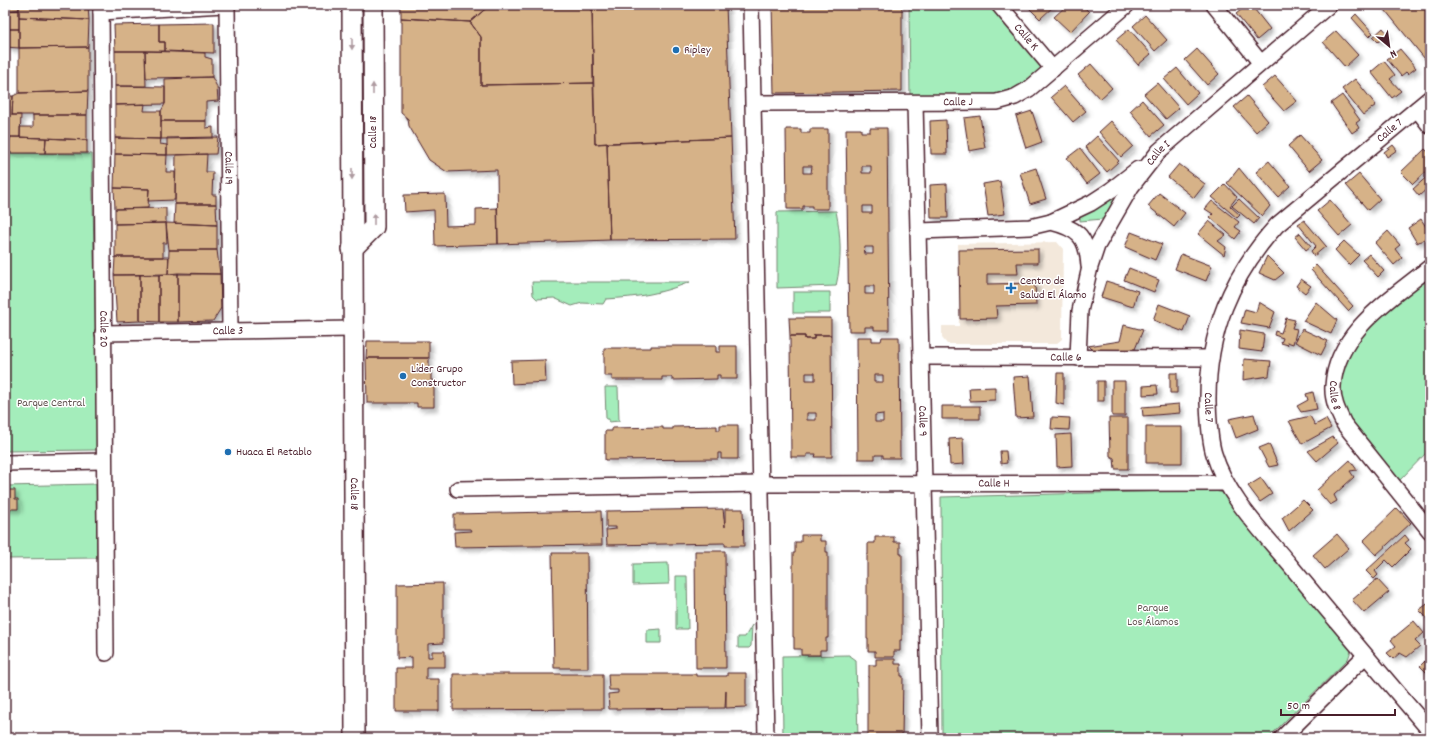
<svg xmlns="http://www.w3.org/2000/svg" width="1435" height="743" viewBox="0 0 1435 743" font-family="Dekko,sans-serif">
<defs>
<filter id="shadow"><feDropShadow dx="3.5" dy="3.5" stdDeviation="2" flood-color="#0004"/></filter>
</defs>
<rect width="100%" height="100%" fill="#fff"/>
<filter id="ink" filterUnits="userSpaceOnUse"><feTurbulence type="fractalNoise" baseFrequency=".025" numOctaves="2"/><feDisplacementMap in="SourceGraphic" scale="8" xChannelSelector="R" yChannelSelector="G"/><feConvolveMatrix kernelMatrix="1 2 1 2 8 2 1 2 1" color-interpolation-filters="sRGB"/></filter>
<g filter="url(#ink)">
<path fill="#f3e8db" d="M1057 242 1063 249 1062 339 1056 344H947L942 338V326H959L958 244Z"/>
<path fill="#a4edbb" stroke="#778673" d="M909 5H993L1045 68 1013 93 910 99Z
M5 153 92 154 98 450 5 451Z
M1114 196 1117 198 1103 219 1080 221V216Z
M836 211C841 236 842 260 836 286L777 288V212Z
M1430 275V449L1399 481C1383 462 1363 442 1351 422 1311 358 1388 311 1430 275Z
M532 282H690C660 294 639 297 606 299L603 304 582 303 572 306 554 298 537 299 533 295Z
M793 292H830V313H793Z
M605 387H618L619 421 609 422V419H606Z
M96 484 97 558 5 559V486Z
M1211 490 1223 493 1228 496 1350 647 1351 651 1348 659 1268 738H942L941 497Z
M668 563 669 584 633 585V564Z
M676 576H687L688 629H676Z
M752 625 751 646 749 648H738V637H745Z
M661 629V643H647V630Z
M849 655 856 660 858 738H783L782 656Z"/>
<path fill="#d6b288" stroke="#4a1f2b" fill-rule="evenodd" filter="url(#shadow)" d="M5 5H19V10L5 11Z
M19 5H88L89 20 19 17Z
M401 5H490L470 22 401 18Z
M490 5H592L593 83 481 85V37L470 22Z
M592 5H726L731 138 595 144Z
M772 5H902V91L774 93Z
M1030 5H1055L1040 19 1028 7Z
M1067 5H1082L1089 12 1070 32 1054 17Z
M1247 5H1251L1270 29 1257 40 1236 14Z
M1381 5H1430V63L1429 64Z
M19 10V29H5V11Z
M1356 14 1373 33 1369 37 1352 18Z
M1145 15 1167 40 1155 51 1133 26Z
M19 17 89 20 88 47 19 48Z
M401 18 470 22 481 37V85L593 83 595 144 607 143 610 240 498 244 497 170 447 172 429 160 409 126 408 119 401 113Z
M214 23V53L165 51V42H159V24Z
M159 24V42H165V51H115L114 25Z
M1383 28 1388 34 1378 42 1373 37Z
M5 29H19V48L5 47Z
M1129 29 1151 54 1138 65 1116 40Z
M1336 31 1358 55 1345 67 1323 42Z
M88 47V91L19 93V48Z
M1197 49 1219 74 1207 85 1185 60Z
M1400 49 1416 68 1408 74 1406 72 1401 76 1387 59Z
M115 51H145L146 86H115Z
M145 51 205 53V57L212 59V77L146 78Z
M1384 61 1395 75 1390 79 1401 91 1392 98 1371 72Z
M1091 64 1112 88 1100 99 1078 75Z
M1177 68 1198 93 1186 104 1164 79Z
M1275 76 1297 101 1284 111 1262 87Z
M212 77 217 87 218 101 206 102V121H161V111L165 104V79Z
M1355 79 1376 105 1363 115 1342 89Z
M1157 83 1179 108 1166 119 1144 94Z
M115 86 165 87V104L115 105Z
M1064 86 1086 111 1073 122 1051 97Z
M88 91 87 115H12L13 96 19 93Z
M1342 95 1360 120 1356 123 1359 128 1352 133 1331 103Z
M5 96H13L12 115H21L20 137H5Z
M1247 96 1268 121 1256 132 1234 107Z
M1142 100 1164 125 1151 136 1130 111Z
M145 104 144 111H161V139L115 138V105Z
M1032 111 1042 142 1026 148 1016 116Z
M33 115H87V140L20 137V127H33Z
M980 116 985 148 969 151 964 118Z
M946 120 947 154H931L930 121Z
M161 121H206V128L213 127V138L161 139Z
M1111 121 1133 146 1121 157 1099 132Z
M870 128H887L889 330H874V327H865V331H849L846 129H861V132H870ZM862 166H871V173H862ZM863 206H872V213H863ZM865 247H873V254H864ZM865 286H874V294H865Z
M786 129H801V133H810V129H828V209H812V206H803V209H787ZM803 166H812L811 173H803Z
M1300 135 1322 160 1309 171 1288 146Z
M1097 136 1119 161 1107 172 1085 147Z
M5 137H10L8 153H5Z
M10 137 46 138 45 153H8Z
M218 137 216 154 167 155V138Z
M46 138 87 140V153H45Z
M115 138 161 139 160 144 167 145V155L115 154Z
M731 138 735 239 610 240 607 143Z
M1393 145 1397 150 1387 157 1384 152Z
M1080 148 1100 174 1087 184 1067 158Z
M1425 149 1430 154V168L1413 184 1401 172Z
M115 154 167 155 166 172H175V200L148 201 149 189 114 188Z
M207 154 206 172H213L212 195H216V204H175L176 155Z
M1269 161 1290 186 1278 197 1256 172Z
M1179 164 1205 184 1194 198 1168 177Z
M1036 168 1046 199 1030 204 1020 173Z
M1239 168 1270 206 1262 216 1227 183Z
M1359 174 1380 199 1368 210 1346 185Z
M1430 174V186L1419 196 1413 189Z
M1000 181 1005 214 988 216 983 184Z
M947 184 948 218H931L930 185Z
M1225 184 1237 197 1230 206 1240 215 1237 218 1212 197Z
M114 188 149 189 148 208 115 209Z
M1159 193 1185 213 1174 227 1148 206Z
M445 194 446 226 476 225V209L497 208 498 244 435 246 434 210 405 212 404 195Z
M1239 199 1259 218 1254 224 1232 206Z
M1330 200 1352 225 1339 236 1317 211Z
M1212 201 1239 222 1235 227 1241 231 1235 239 1210 217 1213 214 1205 209Z
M175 204H216L217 225 174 223Z
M166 208V223L115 224V209Z
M1421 219 1430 233V236L1417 243 1408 228Z
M1304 220 1326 246 1314 256 1311 251 1316 246 1298 224Z
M1209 221 1226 235 1218 241 1226 247 1224 255 1198 234Z
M166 223 167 243H163V257H115V224Z
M166 223 217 225V250H169Z
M1388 231 1400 245 1395 249 1402 258 1394 265 1375 243Z
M1131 232 1162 244 1155 260 1125 247Z
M1300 233 1311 246 1306 250 1295 237Z
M1344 241 1359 255 1349 265 1335 250Z
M1038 249V263H1017L1018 274H987V284L1035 283 1036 305 996 306 997 318 960 319 959 250Z
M169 250H217L220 274H168Z
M1181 254 1212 266 1206 281 1175 269Z
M1369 254 1384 271 1378 277 1362 260Z
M1267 256 1284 273 1275 280 1259 273Z
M115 257H169L168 274 114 275Z
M1316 265 1353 306 1348 311 1311 270Z
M1129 268 1159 280 1154 292 1124 280Z
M178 273V322H159V275Z
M178 273 220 274 221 308 213 321 178 322Z
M114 275H140V321L117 322Z
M140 275H159V322L140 321Z
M1301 279 1311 286 1305 293 1296 286Z
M1106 281 1138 291 1133 307 1101 297Z
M1259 302 1275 312 1269 328 1241 323 1245 309 1256 312Z
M1316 302 1337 320 1331 334 1303 321Z
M1159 304 1190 316 1184 332 1153 320Z
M789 318H831V335H814V339H805V336H790Z
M1286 318 1295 320 1292 328 1297 329 1293 344 1287 342 1288 345 1281 343 1283 338 1274 335 1275 331 1281 333Z
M1124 325 1143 330 1135 349 1094 352 1088 346 1120 341Z
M1302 329 1328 341 1321 355 1295 342Z
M1240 330 1264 334 1262 352 1239 349Z
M814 335H831L832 457H815L816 454H807V457H791L790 336H805V339H814ZM806 373H815V380H806ZM807 413H816V420H807Z
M857 337H872V341H881L882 337H899L900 458H883V455H875V459H858ZM874 375H883V382H874ZM883 414V422H875V415Z
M367 341H429V358H366Z
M651 346H716V352H720V346H737V379H720V375H717V379L672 380V377H662V380H612V376H604V348H651Z
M366 358H429V372L431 373V381L434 380V407H417V403H367Z
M1244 359 1271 361 1269 376 1243 380Z
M545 360 546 382 512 384 511 361Z
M1057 373H1064V405L1056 403Z
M1170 373H1177V393H1170Z
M1030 376 1033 417 1016 418 1013 377Z
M1097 381H1104V401H1097Z
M1112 381H1125V416H1112Z
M1157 385 1158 394 1143 395V386Z
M995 387V400L970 401 969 388Z
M1313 392 1317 409 1301 412 1297 406 1308 400 1306 394Z
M1179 404 1180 413 1143 416 1142 407Z
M942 406H980V419H942Z
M1254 414 1258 429 1236 438 1229 419Z
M1310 416 1315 425 1326 419 1331 428 1302 444 1289 421Z
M1052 417 1070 418 1069 430 1051 429Z
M1109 418H1128V469H1115L1114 458 1110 456Z
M720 425H738V459H721V453H718V459L605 460V431H612V428L663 427V429H673V427L717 426V430H720Z
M1146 427H1182V463H1146Z
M1071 434 1072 466 1057 467 1056 435Z
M1333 437 1338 443 1317 461 1308 451Z
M963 438 964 464 950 465 949 439Z
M1269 444 1278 465 1269 467 1259 448Z
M1000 451H1006L1007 463 1001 464Z
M1350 460 1357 470 1350 471 1354 477 1334 495 1337 501 1330 505 1317 490Z
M1261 478 1272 494 1260 502 1248 486Z
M5 490H15V499H18V509H5Z
M1303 500 1313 510 1289 531 1282 518Z
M1397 508 1411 523 1376 555 1363 541Z
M723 509 725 527V509H743L744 546H725V543L607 545 606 530 616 529V527H606V511Z
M601 511 602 545 455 547 454 532 471 531 470 529H454V514Z
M1337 534 1349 548 1325 569 1313 555Z
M801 535H820V541H826V552H828V638H826V650H820V655H801V649H794V637H793V553H795V542H801Z
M1405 535 1409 540 1405 543 1411 549 1393 567 1386 560 1375 571 1378 575 1374 579 1366 571Z
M875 537H894V542H900V554H902V640H900V651H894V657H875V651H868V639H867V555H868V543H875Z
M695 551H725L726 668H696Z
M552 553H587L588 668H554Z
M1377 579 1389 592 1364 613 1352 600Z
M443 583V643L428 644V657H432V651H445V667H426V679H439V711H396V668H412V657L397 658V584Z
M1430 602V621L1419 610Z
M1414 621 1424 633 1415 641 1420 646 1407 657 1400 653 1393 659 1387 653 1396 646 1391 640Z
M1430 656V674L1429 675 1420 666Z
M876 659H895V664H901V676H903L902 738H868V677H869V665H876Z
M727 673H746V707L726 708V690L725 708 609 709 608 694 618 693V690H609L608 674H696V676H727Z
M453 674H603V709L453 710Z"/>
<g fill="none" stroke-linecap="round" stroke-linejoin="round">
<g stroke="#4a1f2b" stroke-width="18">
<g id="minor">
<path id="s1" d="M101 5 106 653"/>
<path id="s2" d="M227 5 230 331"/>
<path d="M751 5 766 738"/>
<path id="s3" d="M999 5 1053 69"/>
<path d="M1214 5 1260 62"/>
<path d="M101 12 224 5"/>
<path id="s4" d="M1430 98 1277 225C1231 276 1207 333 1208 403 1209 420 1209 438 1214 454 1227 497 1262 531 1290 565 1336 621 1383 676 1430 731"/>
<path id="s5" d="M754 103 997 102 1015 97 1029 89 1127 5"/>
<path id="s6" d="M915 103 930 738"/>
<path d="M1417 109 1430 126"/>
<path d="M1051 222C1079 229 1087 237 1089 266"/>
<path d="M919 231 1030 227 1051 222 1091 203 1111 190 1138 169"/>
<path id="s7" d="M1430 267C1392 298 1336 332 1333 386 1332 400 1338 412 1344 424L1430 531"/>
<path id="s8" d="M103 333 352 329"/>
<path id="s9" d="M921 357 1211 358"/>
<path id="s10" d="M1078 358 1080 311 1090 267 1097 246 1131 187 1159 151 1329 5"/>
<path d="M5 463 104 461"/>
<path id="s11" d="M458 489 761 484 1226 483"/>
<path d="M1282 738 1365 656"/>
</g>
</g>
<g stroke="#4a1f2b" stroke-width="22">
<g id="tertiary">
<path id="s12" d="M352 5 355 738"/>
<path d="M352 249 374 227 373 5"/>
</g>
</g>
<use href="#minor" stroke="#fff" stroke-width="15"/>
<use href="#tertiary" stroke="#fff" stroke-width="19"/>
</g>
<defs><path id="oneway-solid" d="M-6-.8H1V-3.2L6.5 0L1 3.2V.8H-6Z"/></defs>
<g fill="#ae9aa0">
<use href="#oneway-solid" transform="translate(352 44) rotate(90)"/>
<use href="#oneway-solid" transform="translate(373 89) rotate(-90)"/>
<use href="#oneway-solid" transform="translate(352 174) rotate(90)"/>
<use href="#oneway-solid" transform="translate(374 219) rotate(-90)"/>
</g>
</g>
<g fill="#1f6fb2" stroke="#fff" stroke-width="1.5">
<circle cx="676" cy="50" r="4"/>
<path d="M1009 282h4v4h4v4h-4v4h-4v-4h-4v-4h4z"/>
<circle cx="403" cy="376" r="4"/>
<circle cx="228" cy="452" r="4"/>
</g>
<g text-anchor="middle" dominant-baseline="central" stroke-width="3" stroke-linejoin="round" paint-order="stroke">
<g font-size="12" fill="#4a1f2b" stroke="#fff">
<text stroke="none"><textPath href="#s3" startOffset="42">Calle K</textPath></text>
<text stroke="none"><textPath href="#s5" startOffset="204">Calle J</textPath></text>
<text transform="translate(1390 131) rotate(-40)">Calle 7</text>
<text transform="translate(373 132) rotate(-90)">Calle 18</text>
<text stroke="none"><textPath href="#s10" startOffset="226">Calle I</textPath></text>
<text stroke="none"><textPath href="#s2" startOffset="163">Calle 19</textPath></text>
<text stroke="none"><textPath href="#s1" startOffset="324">Calle 20</textPath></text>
<text stroke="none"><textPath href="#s8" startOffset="125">Calle 3</textPath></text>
<text stroke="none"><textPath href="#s9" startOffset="145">Calle 6</textPath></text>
<text stroke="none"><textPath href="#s7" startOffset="168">Calle 8</textPath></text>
<text stroke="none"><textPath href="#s4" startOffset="399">Calle 7</textPath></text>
<text stroke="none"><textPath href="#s6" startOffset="318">Calle 9</textPath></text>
<text stroke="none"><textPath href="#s11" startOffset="536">Calle H</textPath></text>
<text stroke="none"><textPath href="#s12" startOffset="489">Calle 18</textPath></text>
</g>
<g font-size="12" fill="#4a1f2b" stroke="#fff" text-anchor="start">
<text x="684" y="50">Ripley</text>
<text x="1020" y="281">Centro de<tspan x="1020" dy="14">Salud El Álamo</tspan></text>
<text x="411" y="369">Lider Grupo<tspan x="411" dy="14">Constructor</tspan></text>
<text x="236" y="452">Huaca El Retablo</text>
</g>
<g font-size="12" fill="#60524f" stroke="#fff">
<text x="51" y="403">Parque Central</text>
<text x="1153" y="608">Parque<tspan x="1153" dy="14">Los Álamos</tspan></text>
</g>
</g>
<rect width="1435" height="743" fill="none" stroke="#fff" stroke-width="20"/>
<rect x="10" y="10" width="1415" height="723" fill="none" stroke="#4a1f2b" stroke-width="1.5" filter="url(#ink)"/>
<g transform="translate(1389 46) rotate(151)" stroke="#ffffff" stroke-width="3" paint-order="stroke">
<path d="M0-3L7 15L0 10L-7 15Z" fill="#4a1f2b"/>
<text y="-6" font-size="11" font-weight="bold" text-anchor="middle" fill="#4a1f2b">N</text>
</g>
<path d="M1281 709v6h114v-6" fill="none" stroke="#4a1f2b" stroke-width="2"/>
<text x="1287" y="709" font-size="12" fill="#4a1f2b" stroke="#ffffff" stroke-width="3" paint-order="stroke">50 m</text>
</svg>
